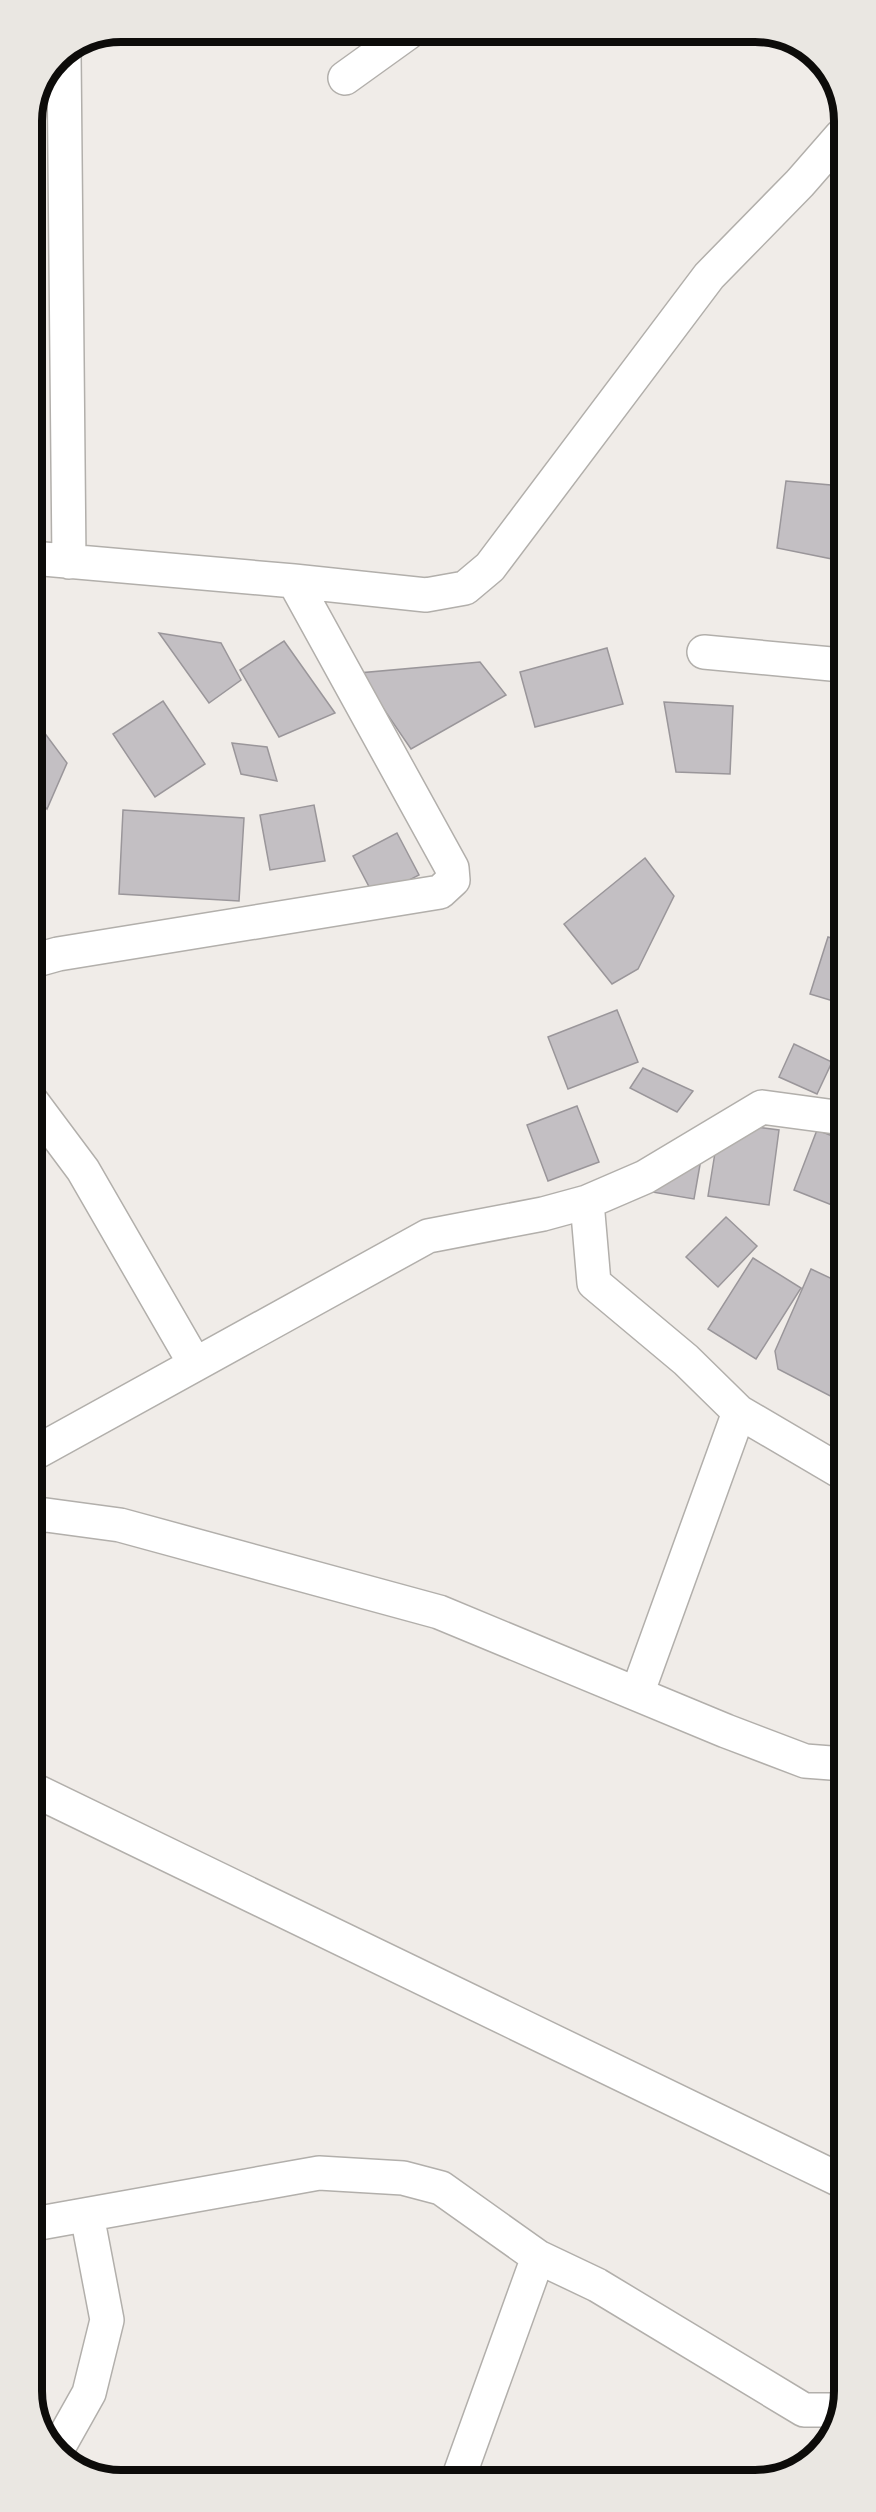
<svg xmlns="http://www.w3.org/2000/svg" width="876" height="2512" viewBox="0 0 876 2512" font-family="Commissioner,sans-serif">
<rect width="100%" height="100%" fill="#f0ece8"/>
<path fill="#c3bfc3" stroke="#9a969a" stroke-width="1.5" d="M786 481 842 486V561L777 548Z
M159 633 221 643 241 680 209 703Z
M284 641 335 713 279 737 240 670Z
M607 648 623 704 535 727 520 672Z
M480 662 506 695 411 749 359 673Z
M163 701 205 764 155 797 113 734Z
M664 702 733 706 730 774 676 772Z
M32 716 67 763 47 809 33 793Z
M232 743 267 747 277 781 241 774Z
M314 805 325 861 270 870 260 815Z
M123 810 244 818 239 901 119 894Z
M397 833 419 875 375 898 353 856Z
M645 858 674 896 638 969 612 984 564 924Z
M828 937 843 941V1004L810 994Z
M617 1010 638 1062 568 1089 548 1037Z
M794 1044 832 1062 817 1094 779 1077Z
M643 1068 693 1091 677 1112 630 1088Z
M577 1106 599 1162 548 1181 527 1125Z
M720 1122 779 1130 769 1205 708 1196Z
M817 1130 843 1140V1192L837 1207 794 1190Z
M701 1159 694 1199 634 1189Z
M726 1217 757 1246 718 1287 686 1257Z
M753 1258 801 1288 756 1359 708 1329Z
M811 1269 843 1284V1395L840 1401 778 1369 775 1351Z"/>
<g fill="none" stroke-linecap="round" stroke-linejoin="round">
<g stroke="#b2afab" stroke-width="36">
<path id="minor" d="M64 55 69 562
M345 78 409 32
M32 558 294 581 426 595 465 588 490 567 709 276 800 183 841 136
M704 652 842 665
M33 961 58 954 440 892 453 880 452 868 294 581
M33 1103 83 1170 195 1364
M587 1202 594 1283 686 1360 739 1412 843 1473
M33 1454 428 1236 543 1214 587 1202 645 1177 762 1107 843 1118
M33 1516 46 1515 120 1525 439 1612 726 1731 805 1761 844 1764
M637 1694 739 1412
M34 1790 844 2182
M34 2224 319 2173 403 2178 441 2188 538 2257 597 2285 804 2410H838
M57 2450 89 2393 107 2320 87 2215
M458 2479 538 2257"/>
</g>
<use href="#minor" stroke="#fff" stroke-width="33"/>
</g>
<path d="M0 0H876V2512H0ZM121 42H755A79 79 0 0 1 834 121V2391A79 79 0 0 1 755 2470H121A79 79 0 0 1 42 2391V121A79 79 0 0 1 121 42Z" fill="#eae7e2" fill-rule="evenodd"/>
<path fill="none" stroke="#0d0c0a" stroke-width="8" d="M121 42H755A79 79 0 0 1 834 121V2391A79 79 0 0 1 755 2470H121A79 79 0 0 1 42 2391V121A79 79 0 0 1 121 42Z"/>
</svg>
